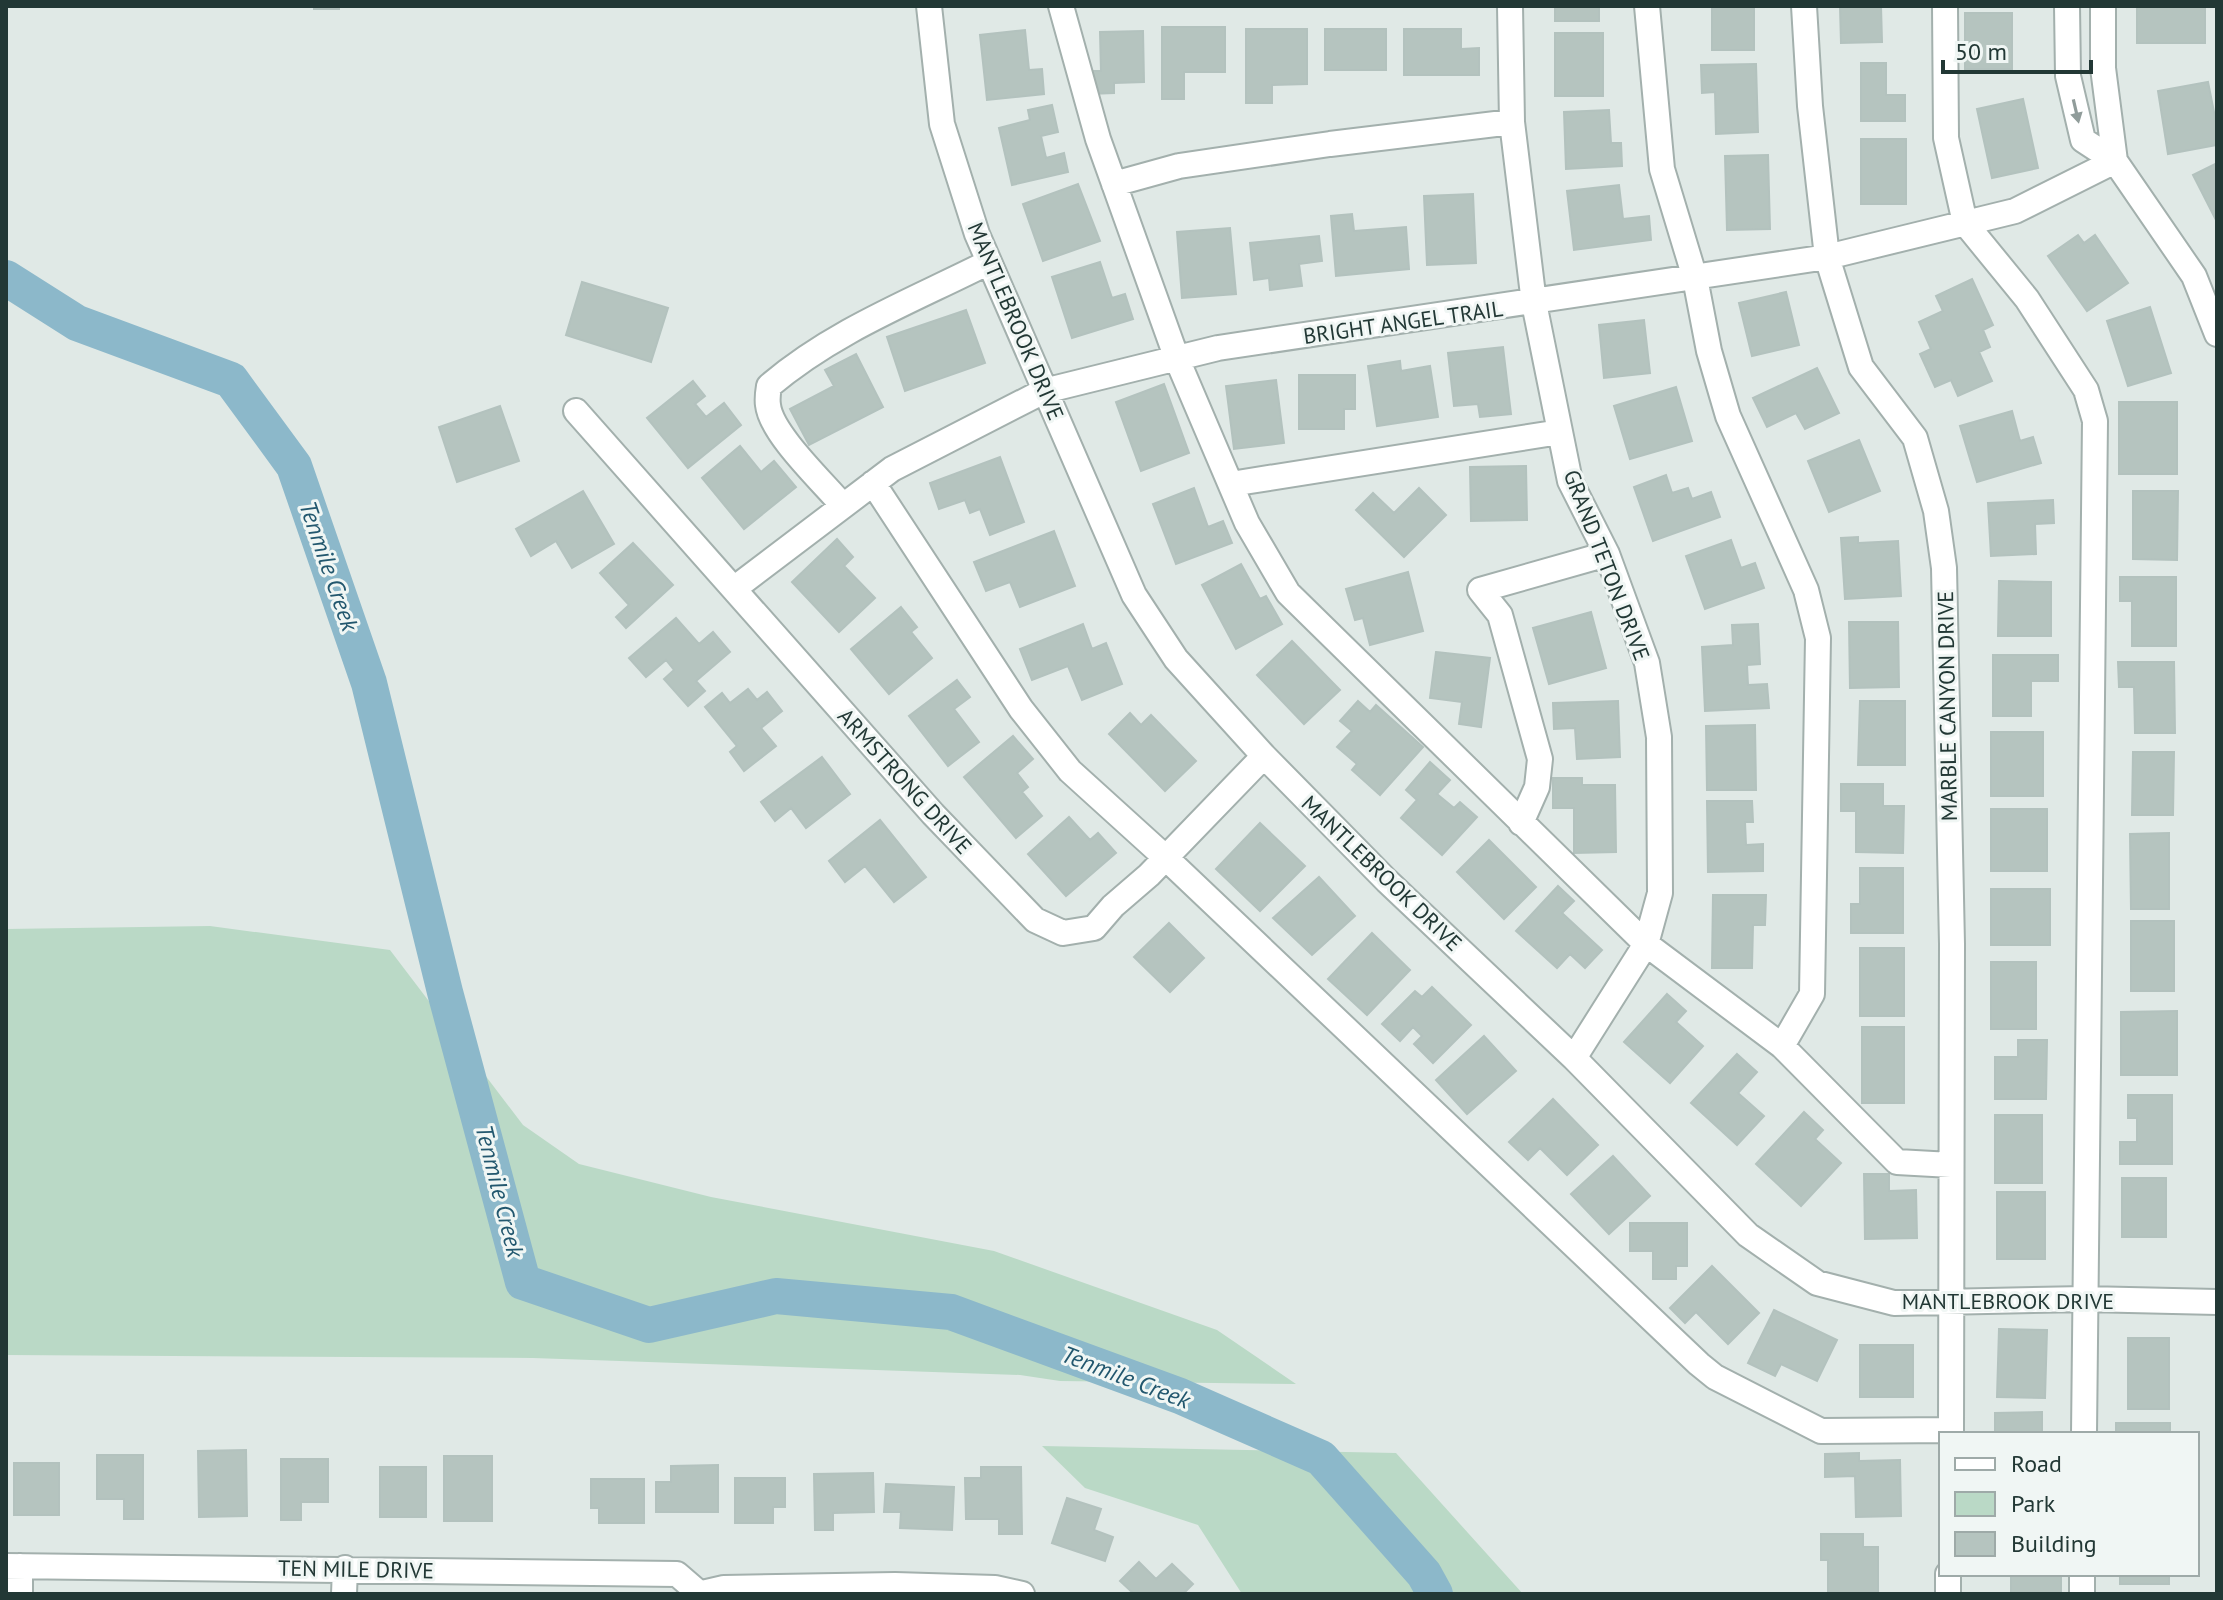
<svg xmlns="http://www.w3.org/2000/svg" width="2223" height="1600" viewBox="0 0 2223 1600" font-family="'PT Sans',sans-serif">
<rect width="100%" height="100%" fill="#e0e9e6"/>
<path fill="#bad9c6" d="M210 926 390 950 523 1125 579 1164 711 1197 994 1251 1217 1330 1296 1384 1060 1381 1020 1375 533 1358 6 1355V929Z
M1042 1446 1396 1453 1523 1594H1242L1198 1525 1085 1488Z"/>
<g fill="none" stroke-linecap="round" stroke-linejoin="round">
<path stroke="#8cb8ca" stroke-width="36" d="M6 278 77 323 231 380 294 466 369 683 445 992 523 1282 649 1325 776 1296 951 1312 1180 1396 1321 1458 1424 1574 1435 1594"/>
</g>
<path fill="#b5c4bf" stroke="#b3c2be" stroke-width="2" d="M314 6H339V9H314Z
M1555 6H1599V21H1555Z
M1712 6H1754V50H1712Z
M1840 6H1881L1882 42 1841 43Z
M2137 6H2205V43H2137Z
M1965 13H2012V69H1965Z
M1162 27H1225V72H1184V99H1162Z
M1246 29H1307V84L1272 85V103H1246Z
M1325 29H1386V70H1325Z
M1404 29H1461V49L1479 48V75H1404Z
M1025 30 1029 70 1042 69 1044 94 987 100 980 35Z
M1143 31 1144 82 1114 83V93L1089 94 1088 71H1101L1100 32Z
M1555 33H1603V96H1555Z
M1861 63H1886V95H1905V121H1861Z
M1756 64 1758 132 1716 134 1715 92 1702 93 1701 65Z
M2208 82 2217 127V145L2168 154 2158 91Z
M2023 99 2038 168 1992 178 1977 109Z
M1052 105 1058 132 1041 136 1046 158 1064 153 1068 172 1012 185 999 128 1030 120 1028 110Z
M1609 110 1611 143H1621L1622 166 1566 169 1564 112Z
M1861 139H1906V204H1861Z
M1768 155 1770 229 1727 230 1725 156Z
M2217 163V222L2193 175Z
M1078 184 1100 241 1043 261 1023 204Z
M1619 185 1623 219 1649 216 1651 240 1574 250 1567 191Z
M1473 194 1476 263 1427 265 1424 196Z
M1352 214 1354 231 1406 227 1409 269 1336 276 1331 216Z
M1230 228 1236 294 1182 298 1177 232Z
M2078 235 2084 243 2095 235 2128 283 2087 311 2048 256Z
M1319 236 1322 261 1299 264 1302 286 1270 290 1269 278 1254 280 1250 243Z
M1100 262 1112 298 1125 294 1133 319 1072 338 1052 277Z
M1972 279 1993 325 1983 330 1990 347 1979 352 1992 381 1958 396 1951 380 1935 387 1920 354 1931 349 1919 322 1943 311 1936 296Z
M582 282 668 308 651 362 566 335Z
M1786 292 1799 345 1752 356 1739 303Z
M2150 307 2171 373 2128 386 2107 321Z
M966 310 985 363 905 391 887 337Z
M1644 320 1650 373 1604 378 1599 325Z
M1503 347 1511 414 1480 417 1478 404 1454 406 1448 353Z
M856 354 883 407 809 445 790 409 834 386 825 370Z
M1400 361 1401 371 1430 366 1438 417 1377 426 1368 366Z
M1817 368 1839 413 1805 429 1796 413 1767 427 1753 398Z
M1299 375H1355V409H1344V429H1299Z
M1276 380 1284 443 1234 449 1226 386Z
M693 381 705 396 695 404 706 417 724 403 741 425 688 468 647 418Z
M1164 384 1189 453 1141 471 1116 402Z
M1676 387 1692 441 1630 459 1614 406Z
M2119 402H2177V474H2119Z
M500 406 519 461 457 482 439 427Z
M2012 411 2020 441 2033 437 2041 463 1977 482 1960 426Z
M1859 440 1880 491 1829 512 1808 461Z
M740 446 761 472 774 461 796 487 744 529 702 478Z
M1000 457 1024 522 990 535 980 509 970 513 965 500 939 509 930 483Z
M1526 466 1527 520 1471 521 1470 467Z
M1666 475 1672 493 1688 488 1692 499 1711 492 1720 517 1653 541 1634 487Z
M1194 488 1208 527 1223 521 1232 543 1176 564 1153 504Z
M1419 488 1446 515 1404 557 1356 510 1373 493 1394 513Z
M583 491 614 544 572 568 556 541 531 556 516 529Z
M2133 491H2178L2177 560 2133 559Z
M2053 500 2054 523 2035 524 2036 554 1991 556 1988 503Z
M1054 531 1075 586 1020 607 1010 582 986 591 974 562Z
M1858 537V543L1898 541 1901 596 1845 599 1841 538Z
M837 539 853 557 844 566 875 598 839 632 792 582Z
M1731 540 1741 568 1755 563 1764 588 1705 609 1686 556Z
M633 543 673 585 626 628 616 617 629 605 600 573Z
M1241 564 1260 599 1266 596 1282 624 1236 649 1202 585Z
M1408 572 1423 631 1370 645 1363 618 1355 620 1346 589Z
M2120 577H2176V646H2132V601H2120Z
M1999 581 2051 582V636H1998Z
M901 607 917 627 911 632 932 658 889 694 851 649Z
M1591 612 1606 668 1549 684 1533 628Z
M676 618 699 644 713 632 730 652 696 681 705 691 688 706 664 679 674 670 666 660 646 677 629 658Z
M1849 622H1898L1899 687 1850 688Z
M1083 624 1092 649 1106 643 1122 684 1082 700 1068 666 1032 680 1020 649Z
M1758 624 1760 664 1747 665 1748 685 1767 684 1769 708 1705 711 1702 647 1733 645 1732 625Z
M1292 641 1340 690 1304 724 1257 675Z
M1436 652 1490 658 1481 727 1459 724 1462 702 1430 698Z
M1993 655H2058V681H2031V716H1993Z
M2118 662H2174L2175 733H2135L2134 687H2119Z
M957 680 970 697 954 709 979 742 948 766 909 716Z
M748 689 757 700 767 692 782 711 761 728 776 746 744 771 730 752 737 746 705 707 722 693 730 703Z
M1358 701 1370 712 1376 705 1423 747 1380 795 1352 770 1357 764 1337 747 1352 731 1340 721Z
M1618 701 1620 757 1577 759 1575 728 1554 729 1553 703Z
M1860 701H1905V765H1858Z
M1130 713 1141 725 1151 715 1196 761 1165 791 1109 734Z
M1755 725 1756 790H1707L1706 726Z
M1991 732H2043V796H1991Z
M1013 736 1033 759 1017 773 1028 787 1022 792 1042 816 1016 838 964 777Z
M2133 752H2174L2173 815H2132Z
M822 757 850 794 806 828 791 808 775 821 761 802Z
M1430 762 1450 780 1437 794 1454 808 1460 802 1477 817 1442 855 1401 818 1417 800 1406 790Z
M1553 778H1582V785H1615L1616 852 1574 853V808H1553Z
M1841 784H1883V806H1904L1903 853 1856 852V811H1841Z
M1707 801H1752L1753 822H1745L1746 845 1763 844V871L1708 872Z
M1991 809H2047V871H1991Z
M1069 817 1090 840 1098 833 1116 853 1066 896 1028 854Z
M880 820 926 877 894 902 865 866 845 882 829 861Z
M1260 823 1305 866 1260 911 1216 869Z
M2169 833V909H2131L2130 834Z
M1489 840 1536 887 1504 919 1457 872Z
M1860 868H1903V933H1851V904H1860Z
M1319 877 1355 916 1312 955 1273 918Z
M1558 886 1574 901 1562 913 1602 950 1585 968 1570 954 1557 968 1516 931Z
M1991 889H2050V945H1991Z
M1713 895H1766L1765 925H1753L1752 968H1712Z
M2131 921H2174V991H2131Z
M1169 923 1204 958 1170 992 1134 957Z
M1372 933 1410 970 1367 1015 1328 979Z
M1860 948H1904V1016H1860Z
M1991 962H2036V1029H1991Z
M1432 987 1471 1025 1433 1063 1414 1044 1422 1036 1413 1027 1400 1041 1382 1024 1415 991 1422 997Z
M1667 994 1686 1011 1676 1022 1703 1046 1670 1083 1624 1042Z
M2177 1011V1075H2121V1012Z
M1862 1027H1904V1103H1862Z
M1484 1036 1516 1071 1467 1114 1436 1080Z
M2018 1040H2047L2046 1099H1995V1057H2018Z
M1737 1054 1757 1072 1738 1093 1764 1116 1737 1145 1691 1103Z
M2128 1095H2172V1164H2120V1142H2137V1118H2128Z
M1553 1099 1598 1145 1567 1175 1540 1148 1528 1160 1509 1142Z
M1804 1112 1823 1130 1815 1139 1841 1163 1801 1206 1756 1164Z
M1995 1115H2042V1183H1995Z
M1613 1156 1650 1196 1609 1234 1571 1194Z
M1864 1174H1889V1191L1916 1190 1917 1238 1865 1239Z
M2122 1178H2166V1237H2122Z
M1997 1192H2045V1259H1997Z
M1630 1223H1687V1266H1676V1279H1653V1251H1630Z
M1712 1266 1759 1313 1728 1344 1696 1312 1685 1323 1670 1308Z
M1774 1310 1837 1340 1817 1381 1781 1364 1775 1376 1748 1363Z
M1999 1329 2047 1330 2045 1398 1997 1397Z
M2128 1338H2169V1409H2128Z
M1860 1345H1913V1397H1860Z
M2042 1412V1434H1995V1413Z
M2116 1423H2170V1434H2116Z
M246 1450 247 1516 199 1517 198 1451Z
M1859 1453V1461L1900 1460 1901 1516 1856 1517 1855 1476 1825 1477V1454Z
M97 1455H143V1519H124V1499H97Z
M444 1456H492V1521H444Z
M281 1459H328V1502H301V1520H281Z
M14 1463H59V1515H14Z
M718 1465V1512H656V1482H671V1466Z
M380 1467H426V1517H380Z
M981 1467H1021L1022 1534H999V1519H966L965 1478H981Z
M873 1473 874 1512 833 1513V1530H815L814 1474Z
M735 1478H785V1507H773V1523H735Z
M591 1479H644V1523H599V1508H591Z
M886 1484 954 1487 952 1530 900 1528 901 1512H884Z
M1067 1498 1101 1509 1094 1530 1113 1537 1105 1561 1052 1543Z
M1821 1534H1863V1547H1878V1594H1828V1560H1821Z
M1139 1562 1156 1579 1172 1564 1193 1584 1183 1594H1134L1120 1581Z
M2011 1574H2061V1594H2011Z
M2120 1574H2169V1584H2120Z"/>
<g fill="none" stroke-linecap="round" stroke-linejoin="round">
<g stroke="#a3b0ad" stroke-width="28">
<path id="minor" d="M929 6 942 124 977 234 1134 595 1176 659 1264 756 1387 881 1574 1058 1748 1235 1817 1283 1894 1303 2085 1299 2217 1302
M1061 6 1098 139 1177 359 1247 523 1288 593 1646 944 1782 1046 1897 1162 1951 1165
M1510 6 1512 122 1534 303 1570 481 1607 554 1647 663 1659 737 1660 893 1646 944 1574 1058
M1647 6 1662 169 1695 278 1709 351 1728 416 1806 590 1818 638 1812 994 1782 1046
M1804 6 1810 106 1827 257 1861 367 1915 438 1936 511 1944 568 1952 944 1951 1434
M1945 6 1946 138 1965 223 2027 299 2086 390 2095 421 2084 1434
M2067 6 2068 76 2083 140 2115 161 2194 276 2217 334
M2103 6V68L2115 161
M1114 184 1179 166 1330 144 1512 122
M576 411 933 814 1035 920 1063 933 1094 928 1113 906 1149 875 1264 756
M873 483 1021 709 1070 771 1166 858 1699 1364 1715 1377 1821 1431 1951 1430
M1231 484 1560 432
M843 506C824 483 771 434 768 405 767 399 768 392 769 386 833 331 914 300 989 262
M735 588 892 469 1044 391 1218 348 1827 257 2015 211 2115 161
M1521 823 1537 787 1540 759 1500 615 1480 590 1607 554
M6 1566 677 1574 699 1593
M20 1566V1594
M344 1594 345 1568
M698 1594 724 1588 895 1585 995 1588 1022 1594
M1948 1594V1574
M2082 1594V1574"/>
</g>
<use href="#minor" stroke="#fff" stroke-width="24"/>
</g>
<defs><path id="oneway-solid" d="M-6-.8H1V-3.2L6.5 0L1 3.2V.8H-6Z" transform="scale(2)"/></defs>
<use fill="#909c9a" href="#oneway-solid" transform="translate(2076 111) rotate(77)"/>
<g text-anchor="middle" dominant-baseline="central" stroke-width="6" stroke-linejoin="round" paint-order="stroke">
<g font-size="22" fill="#223835" stroke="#f0f6f4">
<text transform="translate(1016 321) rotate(67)">MANTLEBROOK DRIVE</text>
<text transform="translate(1403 322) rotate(-8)">BRIGHT ANGEL TRAIL</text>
<text transform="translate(1607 565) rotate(69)">GRAND TETON DRIVE</text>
<text transform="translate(1947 706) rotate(-91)">MARBLE CANYON DRIVE</text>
<text transform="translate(905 781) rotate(48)">ARMSTRONG DRIVE</text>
<text transform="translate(1382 873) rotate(44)">MANTLEBROOK DRIVE</text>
<text x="2008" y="1301">MANTLEBROOK DRIVE</text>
<text transform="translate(356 1569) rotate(1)">TEN MILE DRIVE</text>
</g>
<g font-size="24" font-style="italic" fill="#22576e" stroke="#f0f6f4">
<text transform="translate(329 566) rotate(71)">Tenmile Creek</text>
<text transform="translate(500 1191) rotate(76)">Tenmile Creek</text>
<text transform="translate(1126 1377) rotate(21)">Tenmile Creek</text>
</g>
</g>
<rect width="2223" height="1600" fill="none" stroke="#223835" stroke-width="16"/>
<rect x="1939" y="1432" width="260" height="144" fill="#f0f6f4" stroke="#9eaaa8" stroke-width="2"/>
<rect x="1955" y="1458" width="40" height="12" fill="#ffffff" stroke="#9eaaa8" stroke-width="2"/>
<text x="2011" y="1472" font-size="24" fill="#223835">Road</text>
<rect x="1955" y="1492" width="40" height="24" fill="#bad9c6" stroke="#9eaaa8" stroke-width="2"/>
<text x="2011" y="1512" font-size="24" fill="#223835">Park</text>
<rect x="1955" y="1532" width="40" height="24" fill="#b5c4bf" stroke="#9eaaa8" stroke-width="2"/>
<text x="2011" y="1552" font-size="24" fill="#223835">Building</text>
<path d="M1943 60v12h148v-12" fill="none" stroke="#223835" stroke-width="4"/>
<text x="1955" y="60" font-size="24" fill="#223835" stroke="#f0f6f4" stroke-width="6" paint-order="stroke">50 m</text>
</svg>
